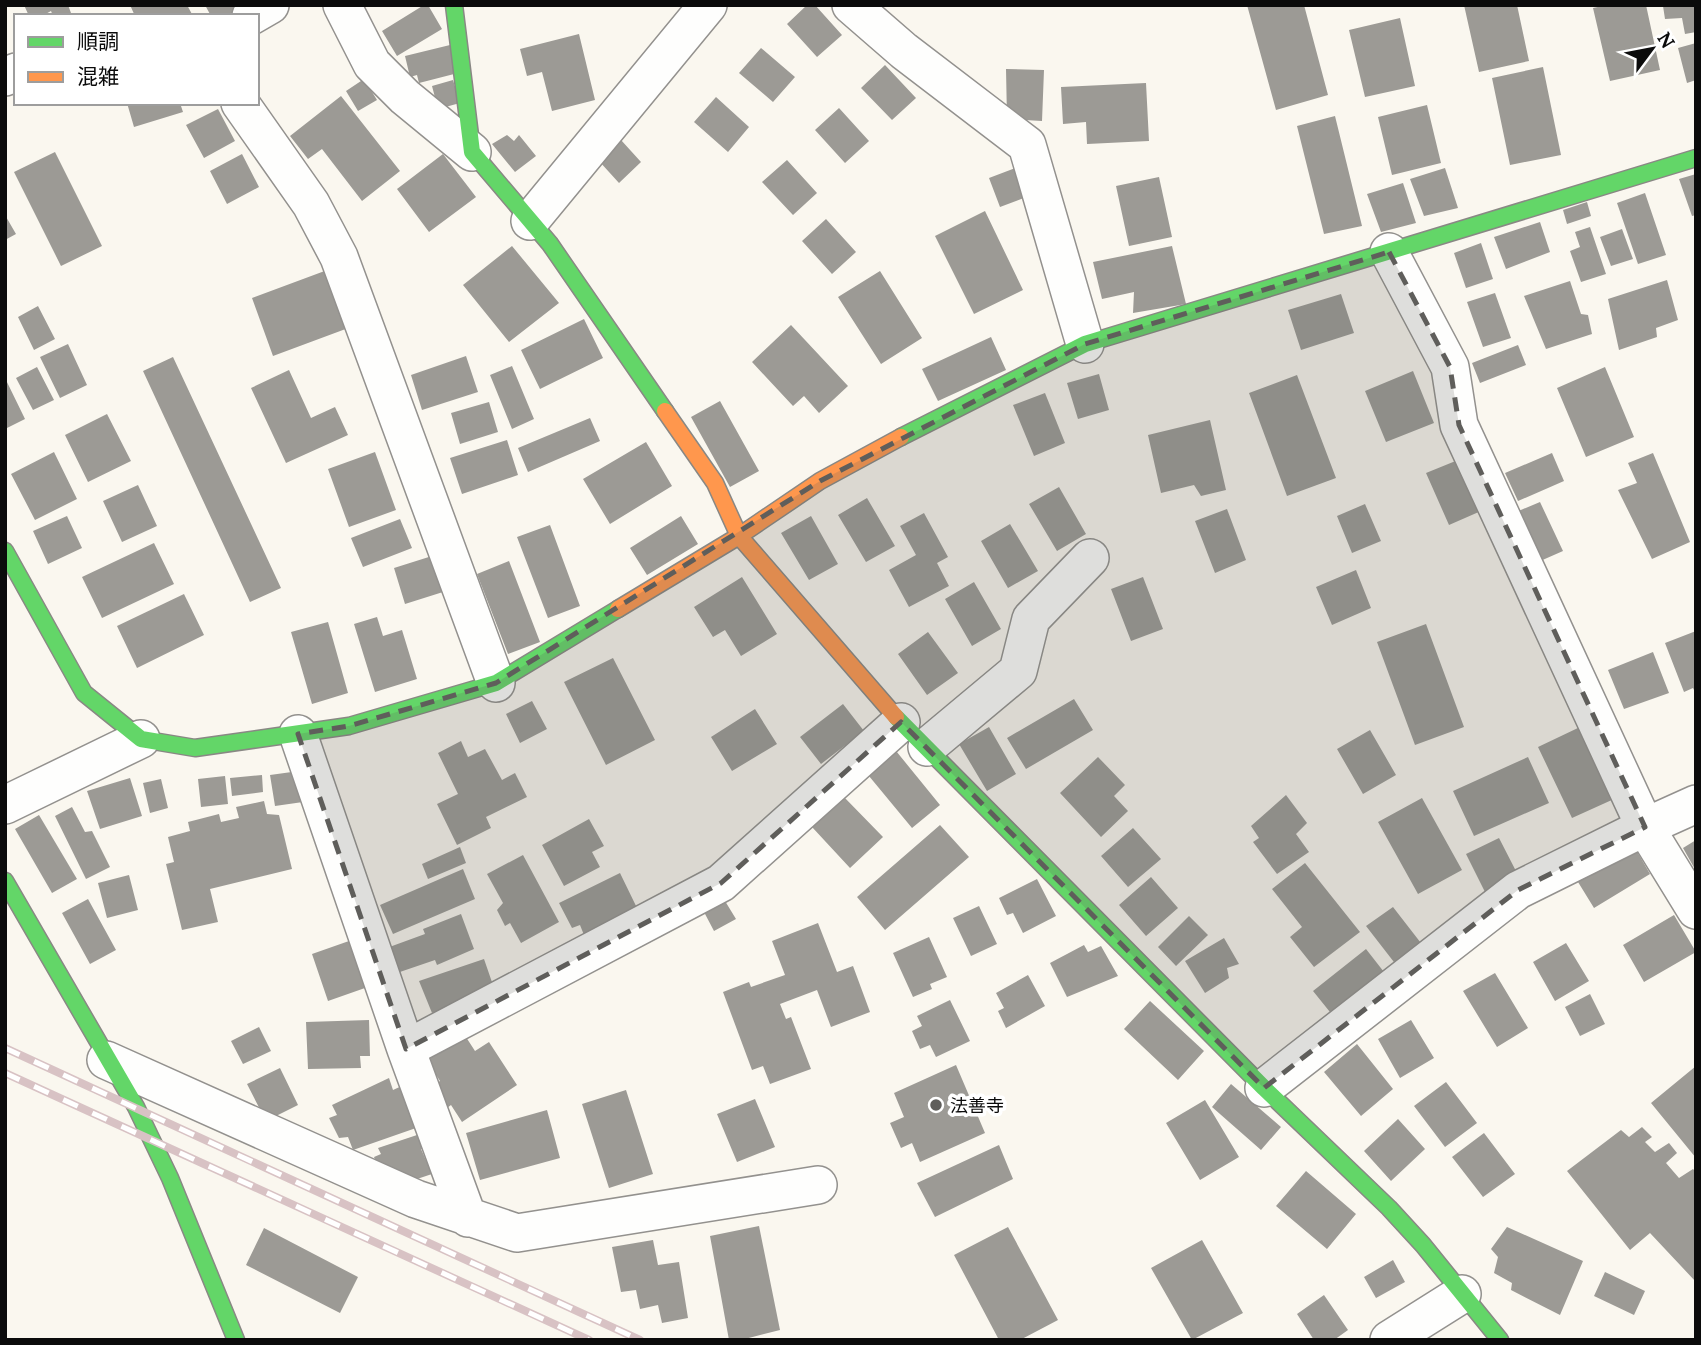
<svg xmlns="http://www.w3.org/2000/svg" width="1701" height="1345" viewBox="0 0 1701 1345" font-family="Lora,'Noto Sans JP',serif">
<rect width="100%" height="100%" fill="#faf7ef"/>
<path fill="#9c9a95" d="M24 5H68L71 13 65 16H53L51 11 42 16H29Z
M130 5H187L193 16H135Z
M205 5H245L227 16H211Z
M424 5H428L442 29 397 56 382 31Z
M807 5H815L842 35 817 57 787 24Z
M1247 5H1304L1328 95 1276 110Z
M1464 5H1517L1529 61 1479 72Z
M1607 5H1646L1660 70 1610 81 1593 8Z
M1696 5V32L1685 34 1682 18 1665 19 1663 6Z
M1400 18 1415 86 1365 97 1349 30Z
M579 34 595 100 552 111 542 72 527 76 520 49Z
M1696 43V80L1687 83 1678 48Z
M450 45 458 73 419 83 417 75 410 77 405 56Z
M761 48 795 77 773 102 739 73Z
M885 65 916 98 892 120 861 88Z
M1543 67 1561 155 1510 165 1492 78Z
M1006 69 1044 70 1042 121 1007 119Z
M364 79 377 100 358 111 346 91Z
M453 80 460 103 438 109 432 86Z
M1146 83 1149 141 1087 144 1086 122 1063 124 1061 87Z
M341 96 400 171 362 201 322 149 308 159 290 136Z
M716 97 749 127 728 152 694 122Z
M127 103H180L183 112 134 127Z
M1427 105 1441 163 1392 175 1378 117Z
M839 108 869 141 845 163 815 130Z
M218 109 235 141 204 158 186 125Z
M1335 116 1362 226 1324 234 1297 126Z
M507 135 514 141 519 135 536 156 515 172 492 144Z
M621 140 641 162 619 183 599 161Z
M55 152 102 246 61 266 14 172Z
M242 154 259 187 227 204 210 171Z
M443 154 476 197 429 232 397 189Z
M787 160 817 193 793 215 762 182Z
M1018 167 1029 196 1000 207 989 178Z
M1445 168 1458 208 1424 216 1410 179Z
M1696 174V215L1692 216 1679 179Z
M1159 177 1172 237 1129 246 1116 186Z
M1403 183 1416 223 1381 232 1367 194Z
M1645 193 1666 255 1638 264 1617 203Z
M1587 202 1591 216 1567 224 1563 210Z
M985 211 1023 290 974 314 935 236Z
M5 215 16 234 5 240Z
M826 219 856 252 832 274 802 241Z
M1540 222 1550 252 1506 269 1494 237Z
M1590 227 1606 274 1581 282 1570 251 1580 247 1575 232Z
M1622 229 1633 259 1611 266 1600 237Z
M1481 243 1493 279 1466 288 1454 253Z
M512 246 559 303 509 342 463 285Z
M1172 246 1186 304 1133 313 1134 292 1102 299 1093 262Z
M330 269 351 327 273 356 252 298Z
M880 271 922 338 881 364 838 297Z
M1667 280 1678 320 1656 328 1657 337 1619 350 1608 299Z
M1570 281 1581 314 1588 315 1592 334 1546 349 1524 296Z
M1495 293 1511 338 1483 347 1467 302Z
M1341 294 1354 333 1301 350 1288 310Z
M38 306 55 339 34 350 18 317Z
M584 319 603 358 540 389 521 350Z
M791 325 848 386 819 413 804 396 793 406 752 362Z
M991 337 1006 370 938 401 922 369Z
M68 344 87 385 60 398 40 357Z
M1518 345 1526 365 1480 383 1472 363Z
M466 356 478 392 422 410 411 375Z
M173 357 281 588 250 602 143 371Z
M512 366 534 419 512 429 490 375Z
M37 367 54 400 33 410 16 378Z
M1605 367 1634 437 1586 457 1557 388Z
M289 370 311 418 335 407 348 435 286 463 251 388Z
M1413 371 1434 423 1386 442 1365 391Z
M1099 374 1109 410 1078 419 1067 383Z
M1297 375 1336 478 1287 496 1249 393Z
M5 378 25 419 5 429Z
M1045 393 1065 443 1034 456 1013 405Z
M720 401 759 471 730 487 691 417Z
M489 402 498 432 460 444 451 413Z
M107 414 131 461 88 482 65 435Z
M590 418 600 441 528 472 518 448Z
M1210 420 1226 490 1201 496 1194 485 1161 493 1148 435Z
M507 440 518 475 462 494 450 458Z
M646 442 672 486 610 524 583 479Z
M54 452 77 499 35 520 11 474Z
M375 452 396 510 349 527 328 469Z
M1552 453 1564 481 1518 501 1505 473Z
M1653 453 1690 542 1652 559 1618 490 1637 483 1628 463Z
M1458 460 1481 511 1449 525 1426 473Z
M138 485 157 526 122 542 103 501Z
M1059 487 1086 534 1057 551 1029 504Z
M867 498 895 546 866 562 838 515Z
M1540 502 1563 551 1538 562 1516 512Z
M1365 504 1381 541 1352 553 1337 516Z
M1227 509 1246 560 1215 573 1195 521Z
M924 513 948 557 937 563 949 586 909 607 889 570 916 555 900 526Z
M67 516 82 548 48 564 33 531Z
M681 516 698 544 647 575 630 548Z
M811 516 838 564 809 580 781 533Z
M400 519 412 548 363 567 351 538Z
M1010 524 1038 571 1008 588 981 541Z
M550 525 580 606 548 618 517 537Z
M154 543 174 584 102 618 82 577Z
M432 556 443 592 405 604 394 568Z
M509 561 540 642 508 654 477 574Z
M1356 570 1371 608 1332 625 1316 587Z
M742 577 777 634 741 656 725 630 713 637 694 607Z
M1143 577 1163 629 1131 641 1111 589Z
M974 582 1001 629 972 646 945 599Z
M184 594 204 635 137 668 117 626Z
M377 617 383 636 402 630 417 679 375 692 354 624Z
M328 622 348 693 312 704 291 632Z
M1426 624 1464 727 1415 745 1377 642Z
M1696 631V694L1693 688 1684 692 1665 643Z
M928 632 958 673 927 695 898 654Z
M1653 652 1669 693 1624 709 1608 670Z
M613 658 655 740 606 765 564 682Z
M1074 699 1093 730 1026 769 1007 738Z
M532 701 547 729 520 743 506 714Z
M843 704 864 731 821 764 800 737Z
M755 709 777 744 732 771 711 737Z
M989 727 1016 774 987 791 959 744Z
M1580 727 1614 799 1572 818 1538 747Z
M1370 730 1396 775 1363 794 1337 749Z
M461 741 468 757 485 749 502 780 515 773 527 797 486 817 491 828 457 845 437 804 458 794 438 753Z
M892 746 940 805 912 828 864 770Z
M1098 757 1125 785 1114 796 1128 811 1101 837 1060 793Z
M1528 757 1549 803 1474 836 1453 791Z
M299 771 303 802 275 806 270 775Z
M262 775 263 792 232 796 230 778Z
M225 776 228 804 201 807 198 779Z
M130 778 142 816 100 829 87 791Z
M161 779 168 808 150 813 143 783Z
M1286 795 1307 823 1296 834 1309 852 1277 874 1253 842 1259 838 1251 826Z
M844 797 883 837 850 868 812 827Z
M1422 798 1462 870 1418 894 1378 822Z
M264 801 267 814 279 815 292 869 210 889 218 922 182 930 166 864 174 862 168 837 190 831 188 822 219 814 221 822 239 818 236 807Z
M72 807 85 832 92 831 110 867 86 879 55 816Z
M39 815 77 879 52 893 15 829Z
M589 819 604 846 592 852 600 867 564 886 542 845Z
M940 825 969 857 885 930 857 897Z
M1133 828 1161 859 1128 887 1101 856Z
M1499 838 1518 875 1485 892 1466 854Z
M1696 840V871L1683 848Z
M460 847 466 863 428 879 422 864Z
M1635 848 1650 874 1594 908 1578 882Z
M523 855 559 922 521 943 510 923 505 926 497 910 503 903 487 874Z
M1305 863 1360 932 1314 967 1290 937 1302 927 1272 889Z
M463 869 475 899 393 934 380 905Z
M620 873 637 908 584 935 580 925 572 928 559 903Z
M129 875 138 910 107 918 98 883Z
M1151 877 1178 908 1146 936 1119 905Z
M1037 879 1056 916 1023 933 1013 913 1007 915 999 898Z
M88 899 116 950 90 964 62 913Z
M725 901 736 919 714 931 704 912Z
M979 906 997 944 971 956 953 918Z
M1393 907 1424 947 1397 966 1366 926Z
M461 914 474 949 437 965 435 960 394 974 384 949 425 934 423 929Z
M1674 915 1696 952 1644 982 1623 945Z
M1189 916 1208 935 1176 966 1158 947Z
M818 923 837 972 853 966 870 1012 831 1027 817 990 780 1004 786 1019 791 1017 811 1069 770 1084 763 1066 752 1070 723 992 749 982 751 987 785 975 772 941Z
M929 937 947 977 930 984 932 989 913 997 893 953Z
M1224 938 1239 964 1227 968 1229 978 1205 993 1185 961Z
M349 941 365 988 328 1001 312 954Z
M1566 943 1589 981 1555 1001 1533 962Z
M1084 945 1088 952 1101 946 1118 976 1067 997 1050 963Z
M1366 949 1391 981 1338 1022 1313 991Z
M484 959 494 988 432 1013 419 981Z
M1495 973 1528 1028 1497 1047 1463 991Z
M1028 975 1045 1006 1006 1028 998 1011 1004 1008 996 993Z
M1590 994 1605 1024 1580 1036 1565 1007Z
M950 1000 970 1041 936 1057 930 1045 920 1049 912 1031 922 1026 917 1016Z
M1150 1001 1204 1051 1178 1080 1124 1029Z
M369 1020 370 1056H360L361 1068 308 1069 306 1022Z
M1411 1020 1434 1058 1400 1078 1378 1039Z
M259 1027 271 1051 243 1064 231 1041Z
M464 1034 475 1051 489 1042 517 1085 462 1122 451 1105 447 1108 432 1087 440 1081 426 1059Z
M1357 1044 1393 1089 1361 1116 1324 1072Z
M956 1065 985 1133 920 1162 912 1143 901 1148 890 1123 904 1117 894 1093Z
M1696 1066V1158L1651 1103Z
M280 1068 298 1105 266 1121 247 1084Z
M389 1078 393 1090 406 1084 413 1102 407 1106 416 1128 353 1150 348 1137 339 1138 329 1118 337 1115 332 1105Z
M1446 1082 1477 1123 1445 1147 1414 1106Z
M1231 1084 1281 1127 1261 1150 1212 1107Z
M626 1090 653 1174 609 1188 582 1104Z
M755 1099 775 1147 737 1162 717 1114Z
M1205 1100 1239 1157 1200 1180 1166 1123Z
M547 1110 560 1158 480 1180 466 1133Z
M1398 1119 1425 1149 1391 1181 1364 1151Z
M1642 1127 1652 1137 1645 1142 1655 1152 1669 1143 1677 1153 1666 1163 1679 1178 1693 1169 1696 1172V1282L1650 1233 1630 1250 1567 1171 1621 1130 1629 1137Z
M423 1133 428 1146 421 1149 432 1174 402 1184 381 1176 374 1157 381 1154 378 1148Z
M1484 1133 1515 1174 1483 1197 1452 1157Z
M999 1145 1013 1179 935 1217 917 1183Z
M1306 1171 1356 1214 1327 1249 1276 1206Z
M759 1226 780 1330 741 1340H729L710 1236Z
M1008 1227 1058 1320 1020 1340H999L954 1255Z
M1507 1227 1583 1261 1560 1315 1511 1290 1512 1283 1494 1273 1498 1257 1491 1249Z
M264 1228 358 1277 340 1313 246 1265Z
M653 1240 658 1265 679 1262 688 1318 662 1323 658 1305 640 1309 636 1290 621 1292 612 1247Z
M1202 1240 1243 1313 1192 1340 1151 1268Z
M1393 1260 1405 1282 1376 1298 1364 1277Z
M1605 1272 1645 1291 1634 1315 1594 1296Z
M1324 1295 1348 1330 1334 1340H1314L1297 1314Z"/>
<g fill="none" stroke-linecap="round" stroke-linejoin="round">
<g stroke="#93918e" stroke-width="40">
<path id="street" d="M342 5 372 64 405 97 472 152
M851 5 904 51 1027 145 1085 344
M251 16 270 5
M5 77 16 72
M240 103 311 204 339 257 496 683
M530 221 708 5
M1389 252 1450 367 1459 425 1645 827 1696 910
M298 734 406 1049 468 1218
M927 747 1018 671 1031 619 1090 558
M5 805 141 739
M406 1049 721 883 901 722
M106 1060 416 1199 517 1233 818 1185
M1264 1088 1518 890 1645 827 1696 804
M1389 1340 1462 1294"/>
</g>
<g stroke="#898884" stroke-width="19">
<path id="fast" d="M454 5 472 152 550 244 665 411
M901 437 1085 344 1696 158
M5 551 84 693 141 739 195 748 349 726 496 683 618 609
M896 717 1264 1088 1389 1208 1423 1245 1500 1340
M5 881 136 1107 170 1178 236 1340"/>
</g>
<g stroke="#898884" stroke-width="19">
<path id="slow" d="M665 411 715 483 739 536 896 717
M618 609 739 536 820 481 901 437"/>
</g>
<use href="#street" stroke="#fefefd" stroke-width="37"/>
<use href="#fast" stroke="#63d668" stroke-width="16"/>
<use href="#slow" stroke="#ff974d" stroke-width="16"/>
<g stroke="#d8c2c4" stroke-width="8">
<path id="rail" d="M5 1048 640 1340
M5 1073 589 1340"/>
</g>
<use href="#rail" stroke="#fff" stroke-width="5" stroke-dasharray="16" stroke-linecap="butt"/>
</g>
<path fill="#5f5e5b" fill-opacity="0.2" stroke="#5f5e5b" stroke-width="5" stroke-dasharray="14 9" stroke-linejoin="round" d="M1389 252 1450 367 1459 425 1645 827 1518 890 1264 1088 901 722 721 883 406 1049 298 734 349 726 496 683 820 481 1085 344Z"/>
<circle fill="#5f5e5b" stroke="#fff" stroke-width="2.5" cx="936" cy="1105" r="7"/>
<g text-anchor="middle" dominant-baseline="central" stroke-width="7" stroke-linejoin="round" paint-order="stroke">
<g font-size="18" fill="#0b0b0b" stroke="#fff" text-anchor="start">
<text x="950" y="1105">法善寺</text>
</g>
</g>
<rect width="1701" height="1345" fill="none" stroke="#0b0b0b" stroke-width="14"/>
<rect x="14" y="14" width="245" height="91" fill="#ffffff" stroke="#9d9d9d" stroke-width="2"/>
<rect x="28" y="37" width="35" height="10" fill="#63d668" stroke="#9d9d9d" stroke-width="2"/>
<text x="77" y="49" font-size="21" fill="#0b0b0b">順調</text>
<rect x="28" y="72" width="35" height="10" fill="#ff974d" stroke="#9d9d9d" stroke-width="2"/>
<text x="77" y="84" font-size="21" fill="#0b0b0b">混雑</text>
<g transform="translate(1652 49) rotate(58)" stroke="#ffffff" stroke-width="5" paint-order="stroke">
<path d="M0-5L12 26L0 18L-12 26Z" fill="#0b0b0b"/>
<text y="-10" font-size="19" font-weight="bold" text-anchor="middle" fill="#0b0b0b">N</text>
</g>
</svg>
